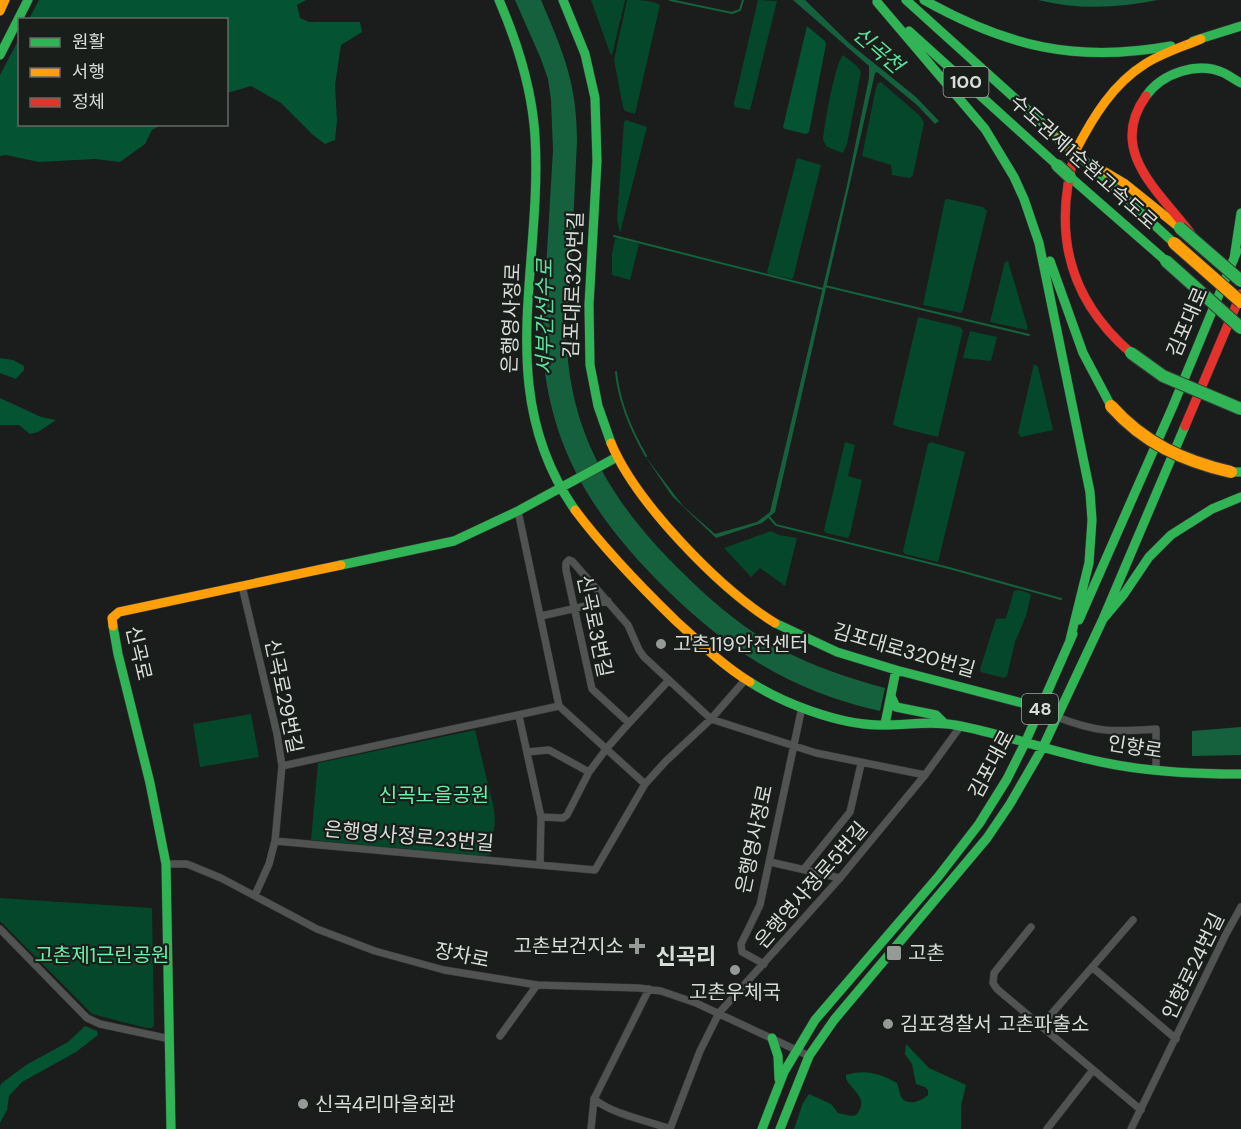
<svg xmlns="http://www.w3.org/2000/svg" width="1241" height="1129" viewBox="0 0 1241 1129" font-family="'DM Sans','Noto Sans KR',sans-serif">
<rect width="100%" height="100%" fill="#1a1d1b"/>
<path fill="#05472b" d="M591 0H625L612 55 610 53Z
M627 0C638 0 652 0 660 5L635 114 625 111 623 107 614 60Z
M758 0 777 1 750 110 735 107 734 103Z
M843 55 857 66 861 72 847 144 843 153 827 147 823 140C824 126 835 63 843 55Z
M881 82 920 116 924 123 913 175 910 178 892 175 891 165 862 156 876 88 878 83Z
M626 120 647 127 620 233 617 219 624 122Z
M797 158 821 165 793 278 791 279 769 274 767 272Z
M948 199 983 207 987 211 963 310 961 313 923 305 945 200Z
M618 238 639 244 630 280 612 275V254L615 239Z
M1008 261 1027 325V330L990 322 1005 262Z
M918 317 960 327 963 330 938 437 898 427 893 424Z
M970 331 997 337 991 361 963 358Z
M1034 364 1038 367 1053 430 1021 437 1018 433Z
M845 442 855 445 848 476 862 480 850 534 848 538 826 533 824 530Z
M931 442 965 452 938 562 905 554 903 551 928 444Z
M771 531 779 535 797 538 785 586 760 568 751 577 724 548Z
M1018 590 1029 593 1031 595 1026 616 1015 642 1007 676 1004 678 981 672 980 669 996 619 1006 618 1014 591Z
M251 714 259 757 200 767 193 724Z
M475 730 494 809 495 822 490 855 485 856 311 840 318 763Z
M0 898 152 908 154 1025 152 1028H146L92 1014 0 921Z"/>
<path fill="#045433" d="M39 0H306L297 5 300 18 309 22H360L362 32 341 45 335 85 337 121 335 140 325 144 313 135 281 103 251 86 227 93 226 20 29 19Z
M807 26 825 41 826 44 809 132 806 134 785 129 783 127Z
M19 39 20 124 161 125 152 130 145 144 120 162 95 159 39 162 6 155 0 156V75Z
M0 358 13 360 24 366V370L16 379 0 373Z
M0 398 41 417 56 420 38 432 30 434 19 425H0Z
M85 1026 97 1031 98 1035 76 1052 22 1082 9 1096 7 1110 0 1123V1086L2 1083 26 1065 68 1042Z
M906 1044 929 1068 966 1085 961 1106V1129H794L803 1103 809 1094 831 1104 838 1113 851 1116 856 1115C870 1099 853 1092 846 1079V1075C864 1069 880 1073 897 1083 899 1087 899 1092 901 1097 908 1107 921 1101 928 1095V1090L925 1087 916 1084 912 1064 905 1054Z"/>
<path fill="#15613e" d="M515 0H541C563 52 577 83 577 141 575 183 573 226 571 268 569 295 565 323 567 349 573 442 618 510 683 573 712 602 743 628 779 648 812 666 848 678 885 688L880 711C791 691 729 651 665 588 591 515 546 443 542 337L553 150 551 100 548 79 541 59Z
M793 0H805L849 43 916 97 939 121 935 124 917 105 877 72 875 73 775 512 762 523 716 538 672 496 645 456 683 506 715 534 757 522 770 512 847 185 869 78V66Z
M1038 0H1158C1118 8 1078 10 1038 0Z
M1241 727V755L1192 756V731Z"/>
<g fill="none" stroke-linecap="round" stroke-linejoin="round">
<path stroke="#15613e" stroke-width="2" d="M670 0 732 13 740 10 743 0
M614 236 823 289
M825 286 1029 335
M616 372C619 402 631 430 646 456
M769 517 776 525 949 568 1061 599"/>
<g stroke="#373a38" stroke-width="8">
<path id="street" d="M518 511 559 706 645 784
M242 586 277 734 282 766 275 841 269 864 255 895
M541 616 608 601
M519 716 541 817 540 865
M1057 717C1098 733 1114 732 1156 729V770
M629 723 669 680
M527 752 549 750 589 772
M282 766 559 706
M541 817 563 818 567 815 589 772 607 748 629 723 592 689 566 570V563L569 560 572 561 628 625 639 650 644 657 711 719 816 753 925 775
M275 841 595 870 645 784 666 761 711 719 745 680
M770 862 840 878
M166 864H187L221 878 317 929 375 951 444 970 537 985 639 988 661 991 696 1003 809 1056
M804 869 850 812 861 764
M1031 927 994 973 993 983 997 989 1141 1110
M0 929 87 1018 100 1024 170 1039
M764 964 742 952 741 944 760 905 802 707
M1092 967 1176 1039
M1041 1026 1133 920
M500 1036 537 985
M594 1099C614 1115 646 1120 670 1129
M591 1129 594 1099 649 989
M670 1129 700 1051 719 1013 840 878 925 775 960 727
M1047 1129 1093 1070
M1131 1129 1226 934 1241 907"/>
</g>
<g stroke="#373a38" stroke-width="10">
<path id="fast" d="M499 0C518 44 532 88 535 136 543 268 492 391 575 510
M563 0 585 54 595 98 597 161 589 305 590 365 598 406 611 443
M906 0 1060 139
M924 0C1008 47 1076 63 1171 46
M877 2 985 129 1014 177 1024 199 1039 243 1090 492 1092 520 1089 563 1070 640
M909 31 1057 165
M1193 41 1241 26
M0 55 28 0
M1146 96C1162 73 1198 61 1224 73 1230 76 1235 80 1241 83
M1076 153 1174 243
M1070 177 1166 261
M1234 259 1241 213
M1050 261 1083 353 1111 406
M1231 472H1241
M341 565 454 541 518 511 617 457
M1103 619 1124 594 1149 557 1171 535 1212 509 1241 497
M1079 620 1173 406 1237 251
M775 623 837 652 896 670 1041 708
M113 626 118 654 150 783 166 864 171 1129
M750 682C784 704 838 724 878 725 905 726 929 720 955 725 1005 734 1052 752 1101 762 1147 772 1194 774 1241 774
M891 696 896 707 936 715 945 724
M885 724 896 670
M772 1038 778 1056 779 1079
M762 1129 784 1072 815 1020 938 877 979 824 1007 779 1025 743 1073 634
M780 1129 809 1056 834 1020 987 838 1010 804 1043 747 1103 619 1185 426"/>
</g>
<g stroke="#373a38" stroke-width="10">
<path id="slow" d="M0 11 5 0
M1076 150C1093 117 1113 84 1145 64 1162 53 1182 47 1201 39
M1102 170 1124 183 1180 228
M611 443C636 503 720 589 775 623
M575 510C605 550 639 585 675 620 699 642 722 665 750 682
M113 626 112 618 119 612 341 565"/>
</g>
<g stroke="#373a38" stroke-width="10">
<path id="jam" d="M1146 96C1105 153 1164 195 1194 238
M1076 150C1052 230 1067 298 1131 353
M1185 426 1241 294"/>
</g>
<use href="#street" stroke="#515352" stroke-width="7"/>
<use href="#fast" stroke="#30b455" stroke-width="9"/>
<use href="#slow" stroke="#ff9f0a" stroke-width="9"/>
<use href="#jam" stroke="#e5322d" stroke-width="9"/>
<g stroke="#373a38" stroke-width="14" stroke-linecap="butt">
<path id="fast-bridge" d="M1057 165 1070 177
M1180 228 1241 281
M1166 261 1241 328
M1131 353 1163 376 1241 409"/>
</g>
<g stroke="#373a38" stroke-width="14" stroke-linecap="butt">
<path id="slow-bridge" d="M1060 139 1076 153
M1174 243 1241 302
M1111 406C1144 443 1183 461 1231 472"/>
</g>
<use href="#fast-bridge" stroke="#30b455" stroke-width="12"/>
<use href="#slow-bridge" stroke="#ff9f0a" stroke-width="12"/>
</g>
<g fill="#969a97" stroke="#191e1b" stroke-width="2">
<circle cx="661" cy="644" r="6"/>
<path d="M634 937h6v6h6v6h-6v6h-6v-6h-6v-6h6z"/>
<rect x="886" y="945" width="16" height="16" rx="3"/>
<circle cx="735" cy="970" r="6"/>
<circle cx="888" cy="1024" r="6"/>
<circle cx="303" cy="1104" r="6"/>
</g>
<g text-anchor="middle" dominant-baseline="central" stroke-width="4.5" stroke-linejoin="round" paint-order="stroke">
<g fill="#191e1b" stroke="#9fa4a1" stroke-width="1.5">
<rect x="943.5" y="67" width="45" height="30" rx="4.5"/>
<rect x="1022" y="694" width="36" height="30" rx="4.5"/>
</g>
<g font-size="18" font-weight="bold" fill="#d9ddda">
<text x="966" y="82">100</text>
<text x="1040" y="709">48</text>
</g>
<g font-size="20" fill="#d9ddda" stroke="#191e1b">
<text transform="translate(1084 162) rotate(42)">수도권제1순환고속도로</text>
<text transform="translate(573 285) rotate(-88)">김포대로320번길</text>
<text transform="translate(511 318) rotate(-88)">은행영사정로</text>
<text transform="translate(1187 322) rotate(-67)">김포대로</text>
<text transform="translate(595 626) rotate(78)">신곡로3번길</text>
<text transform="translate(904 650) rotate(16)">김포대로320번길</text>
<text transform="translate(139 653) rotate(77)">신곡로</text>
<text transform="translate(284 696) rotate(78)">신곡로29번길</text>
<text transform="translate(1135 747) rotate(9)">인향로</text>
<text transform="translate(991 764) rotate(-62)">김포대로</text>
<text transform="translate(409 836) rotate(5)">은행영사정로23번길</text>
<text transform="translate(754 839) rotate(-78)">은행영사정로</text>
<text transform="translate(811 885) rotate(-49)">은행영사정로5번길</text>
<text transform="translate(462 955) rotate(11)">장차로</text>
<text transform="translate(1193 966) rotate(-64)">인향로24번길</text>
</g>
<g font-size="20" fill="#d9ddda" stroke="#191e1b" text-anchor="start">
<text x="673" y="644">고촌119안전센터</text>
<text x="624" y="946" text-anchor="end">고촌보건지소</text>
<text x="908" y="953">고촌</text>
<text x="735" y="992" text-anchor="middle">고촌우체국</text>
<text x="900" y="1024">김포경찰서 고촌파출소</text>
<text x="315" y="1104">신곡4리마을회관</text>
</g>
<g font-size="20" fill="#6cf1ab" stroke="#191e1b">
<text x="434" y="795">신곡노을공원</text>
<text x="102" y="955">고촌제1근린공원</text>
</g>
<g font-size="21" font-style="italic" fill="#5de39e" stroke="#191e1b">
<text transform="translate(878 50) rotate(41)">신곡천</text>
<text transform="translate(545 317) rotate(-90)">서부간선수로</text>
</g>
<g font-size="22" font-weight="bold" fill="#d9ddda" stroke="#191e1b">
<text x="686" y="956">신곡리</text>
</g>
</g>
<rect x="18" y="18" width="210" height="108" fill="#191e1b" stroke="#666a67" stroke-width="1.5"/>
<rect x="30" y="38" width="30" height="9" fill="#30b455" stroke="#666a67" stroke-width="1.5"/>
<text x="72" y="48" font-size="18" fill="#d9ddda">원활</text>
<rect x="30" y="68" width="30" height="9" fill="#ff9f0a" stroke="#666a67" stroke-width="1.5"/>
<text x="72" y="78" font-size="18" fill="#d9ddda">서행</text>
<rect x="30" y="98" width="30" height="9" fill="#e5322d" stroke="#666a67" stroke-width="1.5"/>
<text x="72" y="108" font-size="18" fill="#d9ddda">정체</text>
</svg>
